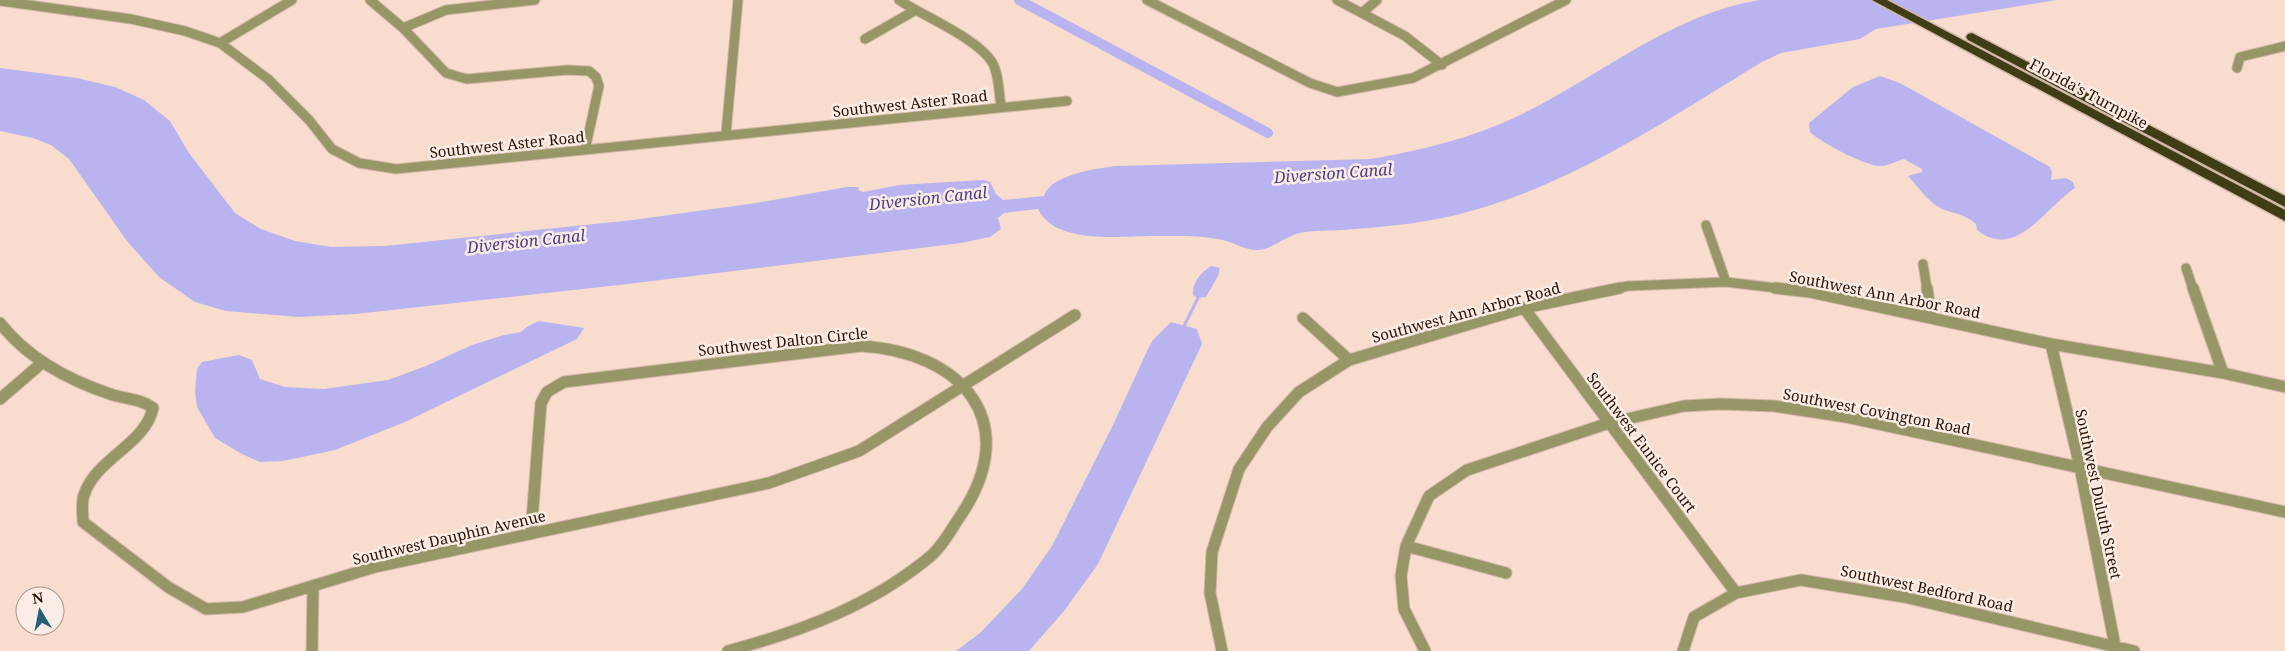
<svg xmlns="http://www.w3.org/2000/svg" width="2285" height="651" viewBox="0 0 2285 651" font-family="'Noto Serif',serif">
<rect width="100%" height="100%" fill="#f8dccd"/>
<path fill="#b9b4f0" d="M1760 0H2057L1876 29 1860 39 1781 53 1762 62C1665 121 1567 188 1456 215 1419 224 1381 227 1343 230 1329 231 1314 230 1300 233 1286 236 1271 250 1257 250 1245 250 1235 243 1223 240 1201 235 1176 236 1153 236 1120 236 1055 245 1038 209L1004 213 998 218 1001 229 990 237 961 243 628 284 355 314 298 317 226 311 195 302 159 277 127 241 69 159 51 145 33 138 0 131V68L77 78 115 87 144 100 170 121 189 153 235 213 261 229 295 241 331 247 385 246 633 220 756 203 847 187H859L858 190 863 192 899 185 983 180 990 182 996 194 1003 200 1044 196C1051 174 1096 169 1116 166L1371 159C1422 150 1473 138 1520 115 1599 77 1671 14 1760 0Z
M1880 76 1900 83 2050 167 2052 172 2051 180 2066 178 2073 182 2075 188C2046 207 2016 261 1977 230L1976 224C1964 213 1953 214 1940 208 1927 201 1918 186 1908 176L1922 172V169L1904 159C1895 161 1888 167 1878 166 1863 164 1821 143 1810 132L1809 123 1853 87Z
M1211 266 1220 268 1218 276 1206 297 1198 298 1193 295C1192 282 1201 273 1211 266Z
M539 321 584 328 577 339 405 422 335 450 283 461 260 462 242 454 215 438 197 407 195 391 197 369 202 362 239 355 252 360 260 379 285 387 324 389 388 380 426 366 472 345 504 335 521 332 528 326Z
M1171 322 1197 329 1202 344 1098 564 1064 611 1029 651H956L980 633 1022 589 1052 546 1113 425 1148 349 1153 340Z"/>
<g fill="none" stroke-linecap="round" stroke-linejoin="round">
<path stroke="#b9b4f0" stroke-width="3" d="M1184 326 1198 298"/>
<path stroke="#b9b4f0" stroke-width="10" d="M1019 0 1268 133"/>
<g stroke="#d3b7a9" stroke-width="11">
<path id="street-far1" d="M370 0 403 28 446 73 467 79 567 70 589 71 596 77 599 86 585 150
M899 0C923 16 977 38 992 62 999 74 999 93 1001 107
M1147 0 1310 83 1337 92 1413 78 1566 0
M1337 0 1405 36 1442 65
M0 1 131 19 185 31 220 43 268 79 309 120 332 149 359 163 396 169 1067 101
M1363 12 1377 0
M403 28 446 10 535 0
M865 39 914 11
M220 43 292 0
M2237 68 2240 57 2285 46
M726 134 738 0
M1706 225 1726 282
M1923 264 1927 289
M2186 268 2193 289
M1614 289 1628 286 1726 282 1785 289"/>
</g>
<g stroke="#d3b7a9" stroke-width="13">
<path id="street" d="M1775 288 1810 292 2051 344 2223 373 2285 387
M1927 288 1931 318
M2193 288 2223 373
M1524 308 1736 593
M1303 318 1349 360
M0 323C28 359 70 381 113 395 127 399 141 399 153 408 145 445 96 458 84 495 81 503 83 513 83 522L168 587 206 609 243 607 375 567 769 483 859 451 1075 315
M2051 344 2080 467 2116 651
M0 399 43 362
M531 533 541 403 547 392 564 382 861 346C961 352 1024 421 961 515 952 528 944 544 932 555 873 605 802 631 728 651
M1406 546 1506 573
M312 651 313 587
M1222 651 1210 593 1212 552 1239 469 1267 427 1299 392 1349 360 1524 308 1620 288
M1425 651 1404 609 1401 576 1406 546 1429 496 1467 470 1609 423 1684 406 1721 404 1774 406 1846 417 2285 512
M1683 651 1694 617 1736 593 1801 580 1904 597 2134 651"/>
</g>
<g stroke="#d3b7a9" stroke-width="3">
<path id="highway" d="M1872 0H1887L2285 210V221Z
M1972 33 2285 196V207L1968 40 1966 37 1968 34Z"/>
</g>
<use href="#street-far1" stroke="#969667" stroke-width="9"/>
<use href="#street" stroke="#969667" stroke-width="11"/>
<use href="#highway" fill="#3e3d16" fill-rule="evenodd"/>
</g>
<g text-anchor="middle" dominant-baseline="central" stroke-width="5" stroke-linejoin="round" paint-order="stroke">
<g font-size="15" fill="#291104" stroke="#fbece5">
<text transform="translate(2089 93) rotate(28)">Florida's Turnpike</text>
<text transform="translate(910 103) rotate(-6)">Southwest Aster Road</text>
<text transform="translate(507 144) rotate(-6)">Southwest Aster Road</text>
<text transform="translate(1885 294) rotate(11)">Southwest Ann Arbor Road</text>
<text transform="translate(1466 312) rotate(-15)">Southwest Ann Arbor Road</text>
<text transform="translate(783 341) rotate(-6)">Southwest Dalton Circle</text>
<text transform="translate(1877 411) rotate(11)">Southwest Covington Road</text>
<text transform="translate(1642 442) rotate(53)">Southwest Eunice Court</text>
<text transform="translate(2099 494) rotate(78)">Southwest Duluth Street</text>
<text transform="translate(449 537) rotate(-13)">Southwest Dauphin Avenue</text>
<text transform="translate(1927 588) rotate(12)">Southwest Bedford Road</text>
</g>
<g font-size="16" font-style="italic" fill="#4a3f85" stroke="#fbece5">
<text transform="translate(1333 173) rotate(-4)">Diversion Canal</text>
<text transform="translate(928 198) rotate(-6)">Diversion Canal</text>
<text transform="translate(526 241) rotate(-6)">Diversion Canal</text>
</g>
</g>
<g transform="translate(40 611) rotate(350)"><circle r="24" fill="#fbece5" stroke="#a7948b"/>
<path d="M0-4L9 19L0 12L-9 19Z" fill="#235f77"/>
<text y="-8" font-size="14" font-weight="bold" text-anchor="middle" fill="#291104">N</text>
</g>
</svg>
